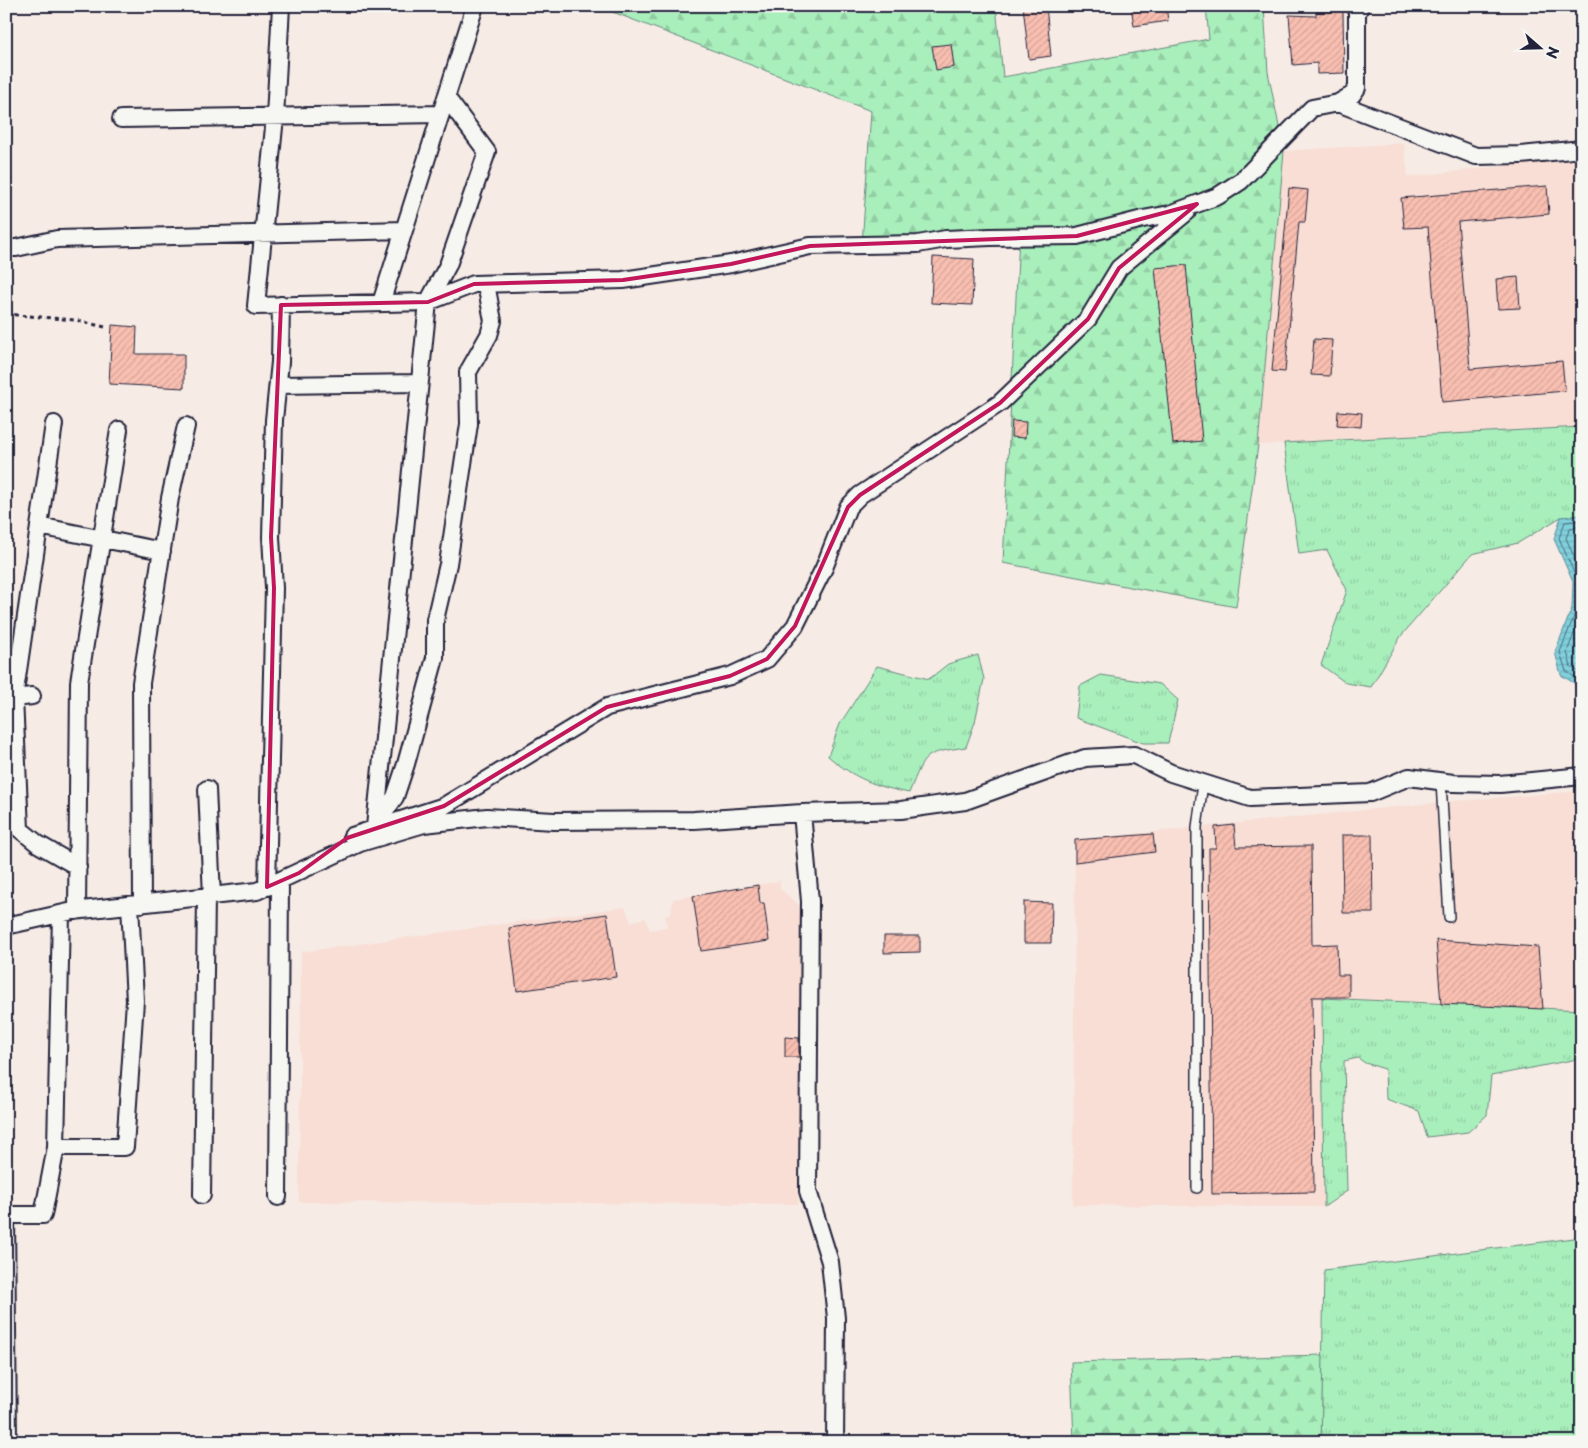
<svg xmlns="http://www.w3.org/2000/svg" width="1588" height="1448" viewBox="0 0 1588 1448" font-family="'Playpen Sans',sans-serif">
<defs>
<pattern id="grass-tufts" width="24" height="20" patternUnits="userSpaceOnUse" patternTransform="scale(1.25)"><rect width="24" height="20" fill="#a9efbc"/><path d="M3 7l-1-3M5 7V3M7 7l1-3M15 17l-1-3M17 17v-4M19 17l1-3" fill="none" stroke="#91cda2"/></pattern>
<pattern id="forest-firs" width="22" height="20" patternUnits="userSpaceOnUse" patternTransform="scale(1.25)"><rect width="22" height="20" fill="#a9efbc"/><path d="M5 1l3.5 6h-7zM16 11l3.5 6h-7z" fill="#91cda2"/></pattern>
<pattern id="water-rules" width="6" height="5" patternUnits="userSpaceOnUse" patternTransform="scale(1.25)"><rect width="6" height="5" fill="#81d1dc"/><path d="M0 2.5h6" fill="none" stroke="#6fb3be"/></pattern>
<pattern id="building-hatch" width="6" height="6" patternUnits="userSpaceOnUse" patternTransform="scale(1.25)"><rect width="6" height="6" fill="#f9bfb1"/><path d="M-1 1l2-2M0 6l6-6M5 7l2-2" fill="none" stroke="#d5a499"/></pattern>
</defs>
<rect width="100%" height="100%" fill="#f7ebe5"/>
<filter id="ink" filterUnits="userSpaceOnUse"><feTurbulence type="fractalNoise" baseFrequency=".02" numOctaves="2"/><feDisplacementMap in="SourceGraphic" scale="10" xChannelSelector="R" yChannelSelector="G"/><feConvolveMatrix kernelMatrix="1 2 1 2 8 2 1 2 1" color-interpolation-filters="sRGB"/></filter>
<g filter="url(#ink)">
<path fill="#f8ded5" d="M1404 143 1408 177 1582 157V427L1258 445 1284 151Z
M1582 791V1010L1323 998 1324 1207 1073 1205 1075 840 1443 802Z
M780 881V889L802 907 798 1204 299 1202 301 952 625 907 631 922 645 918 650 930 667 927 665 916 671 914 673 899Z"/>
<path fill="url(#grass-tufts)" stroke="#66887c" d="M1582 427V515L1561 517 1518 543 1472 554 1401 636 1371 687 1346 683 1321 665 1347 590 1327 550 1299 554 1284 443Z
M978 655 984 679 975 722 966 747C922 754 926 752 909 793 875 786 855 779 828 756L840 724 877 666 929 679 948 664Z
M1101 675 1160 684 1178 700 1168 743H1143L1076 718 1080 686Z
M1322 998 1582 1010V1058L1491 1076 1487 1115 1468 1132 1427 1137 1419 1111 1386 1099 1385 1069 1365 1063 1358 1058 1344 1061 1347 1191 1324 1207Z
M1582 1237V1442H1321L1324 1270Z"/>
<path fill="url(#forest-firs)" stroke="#66887c" d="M597 6H996L1003 77 1209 39 1206 6H1264L1268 72 1284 151 1258 445 1236 607 1003 563 1019 237 862 245 871 111Z
M1323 1355 1321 1442H1074L1071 1362Z"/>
<path fill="url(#water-rules)" stroke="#5b8b9c" d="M1582 515V688L1561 675 1555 652 1572 608 1573 582 1554 539 1561 517Z"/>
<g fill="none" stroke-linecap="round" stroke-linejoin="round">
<path stroke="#48687b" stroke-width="1" d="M1582 520 1565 522 1559 538 1578 582 1577 609 1560 652 1566 671 1582 682
M1582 526 1570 528 1566 538 1582 575
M1582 613 1567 652 1571 667 1582 674"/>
</g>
<path fill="url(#building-hatch)" stroke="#22223b" d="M1023 6H1046L1051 56 1029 59Z
M1131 6H1166L1168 21 1134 26Z
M1343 11 1344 73 1317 74V63L1293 65 1289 15 1316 16V12Z
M951 44 954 67 936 70 932 46Z
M1547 186 1549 214 1458 222 1470 369 1562 361 1565 391 1442 402 1428 227 1404 228 1401 198Z
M1289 188 1308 190 1305 222H1299L1285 372 1272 371Z
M933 257 974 259 972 305 931 303Z
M1186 265 1202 441 1173 444 1155 268Z
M1518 277 1520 308 1498 309 1496 279Z
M112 325 137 327 136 354H184V388L109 384Z
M1314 339 1332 340 1330 376 1311 375Z
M1338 411 1362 413 1361 427 1337 425Z
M1012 421 1026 422 1025 438 1011 437Z
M1234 825 1236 847 1311 846 1312 945 1337 944 1338 975H1349V997H1312L1314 1192 1212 1194 1209 848H1216L1215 827Z
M1153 834 1155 852 1075 862V840Z
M1342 835H1372L1373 913H1343Z
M758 885 760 903H764L769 941 701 951 693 896Z
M1024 902 1052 903 1051 943H1024Z
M607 914 616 977 517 991 509 928Z
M884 936H920V952L884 953Z
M1436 940 1538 947 1543 1009 1441 1004Z
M785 1037 799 1038V1057H785Z"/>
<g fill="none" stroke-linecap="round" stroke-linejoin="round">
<g stroke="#22223b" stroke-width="12">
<path id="service" d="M1441 782 1449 917
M1197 1188V827L1203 784"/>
</g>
<g stroke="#22223b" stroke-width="20">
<path id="minor" d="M281 6 275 117 256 306 428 302 474 284 623 280 731 264 810 246 918 244 946 239 990 237 1077 236 1143 219 1170 214 1218 196 1241 181 1312 108 1338 103 1476 156 1521 155 1582 149
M1338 103 1352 95 1357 88V14L1360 6
M121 119 441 114
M6 248H16L57 239 404 230
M381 303 475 6
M278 385 419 383
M39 526 162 551
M6 699 32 696
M207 789 212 896
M802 813 810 901 808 1191 830 1262 836 1318 835 1442
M6 818 38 844 78 867
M376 825 395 797 406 764 435 658V620L448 564 469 424 468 372 489 335 493 321 486 284
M375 827 428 302 448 265 487 152 446 97
M20 829 14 698 54 424
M352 836 444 806 607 707 730 676 767 659 795 626 824 568 848 507 860 495 1000 403 1088 319 1119 268 1187 212
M267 887 274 588 271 537 274 420 280 362 281 305
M142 904 141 683 170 498 186 426
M77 911 79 682 119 430
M6 926 73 911 257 891 360 843 424 824 487 817 554 821 694 820 802 813 901 810 965 801 1085 758 1134 755 1171 773 1250 798 1370 793 1409 777 1453 783 1500 784 1582 776
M56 1147H125L135 1001 130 905
M202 1195 206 897
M278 1197 280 881
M6 1215 8 1442
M7 1215H43L56 1147 61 914"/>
</g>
<path stroke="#22223b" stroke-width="3" stroke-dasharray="4 4" stroke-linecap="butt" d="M6 314 75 320 105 327"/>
<use href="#service" stroke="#f6f6f2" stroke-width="9"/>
<use href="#minor" stroke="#f6f6f2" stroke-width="16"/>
</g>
</g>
<path fill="none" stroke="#c2185b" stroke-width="4" stroke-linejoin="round" d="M1197 204 1119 268 1088 319 1000 403 860 495 848 507 795 626 767 659 730 676 607 707 444 806 347 838 299 873 267 887 274 588 271 537 281 305 428 302 474 284 623 280 731 264 810 246 1077 236Z"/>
<rect width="1588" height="1448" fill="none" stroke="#f6f6f2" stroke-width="25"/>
<rect x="12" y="12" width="1563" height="1423" fill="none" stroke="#22223b" stroke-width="2" filter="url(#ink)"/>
<g transform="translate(1540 48) rotate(110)" stroke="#f6f6f2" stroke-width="4" paint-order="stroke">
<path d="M0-4L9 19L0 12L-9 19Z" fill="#22223b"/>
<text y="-8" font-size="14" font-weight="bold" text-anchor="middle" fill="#22223b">N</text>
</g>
</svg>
